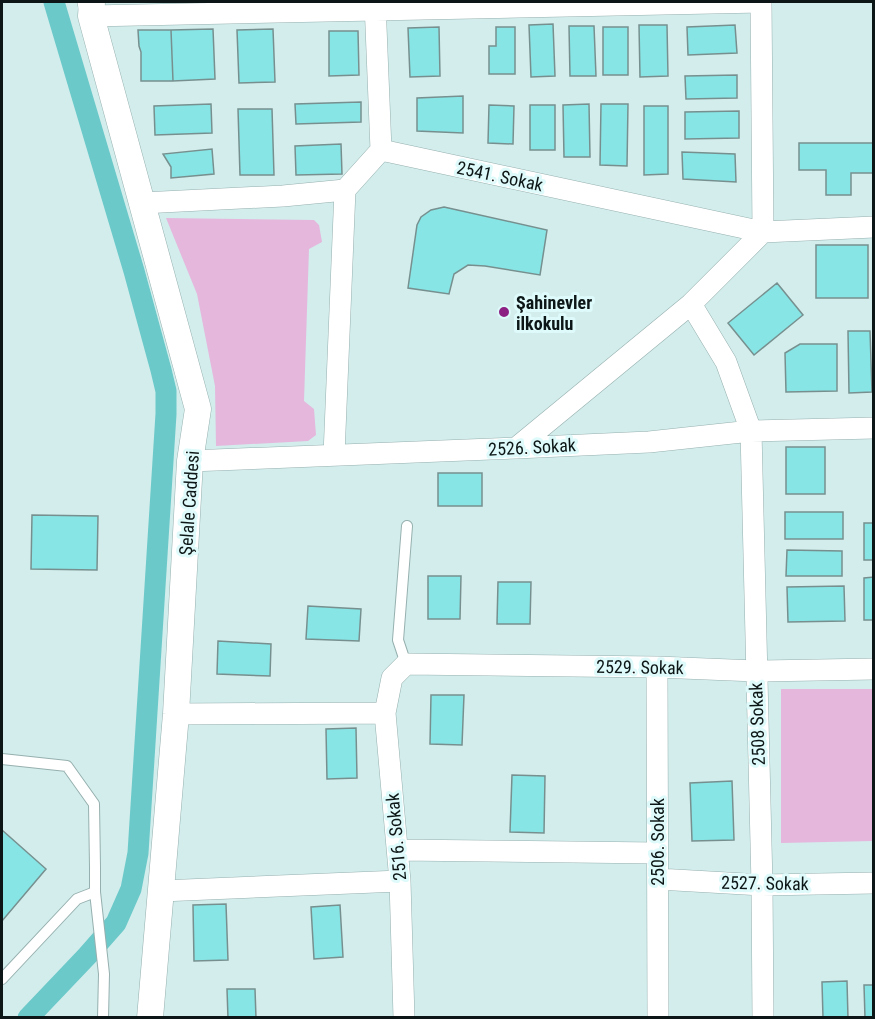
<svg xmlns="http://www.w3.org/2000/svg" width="875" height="1019" viewBox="0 0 875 1019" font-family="'Roboto Condensed',sans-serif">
<rect width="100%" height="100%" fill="#d2edec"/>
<path fill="#e5b7dd" d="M166 218 314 220 319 225 322 242 309 249 304 401 314 409 316 435 308 441 216 446 215 386 197 294Z
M781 689H873V841L781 843Z"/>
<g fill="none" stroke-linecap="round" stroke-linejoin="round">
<path stroke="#6bc9c9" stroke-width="21" d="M28 1018 87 956 116 923 131 889 138 853 166 414V391L161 370 134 271 54 2"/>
</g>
<path fill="#87e5e5" stroke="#77908f" stroke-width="1.5" d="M553 24 555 76 531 77 529 25Z
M639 25H667L668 76 640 77Z
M735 25 737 53 688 55 687 27Z
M569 26H594L596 76H570Z
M439 27 440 76 410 77 408 28Z
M496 27H515V74H489V46H496Z
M603 27H628V75H603Z
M213 29 215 79 173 81 171 30Z
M273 29 275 82 239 83 237 30Z
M138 30H171L173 81H141V52L139 46Z
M329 31H358L359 75 329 76Z
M737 75V98L686 99 685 76Z
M463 96V133L417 131V98Z
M361 102V122L296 124 295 104Z
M211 104 212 133 155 135 154 106Z
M589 104 590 157H564L563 105Z
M601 104H628L627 166 600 165Z
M489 105 514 106 513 144 488 143Z
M530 105H555V150H530Z
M644 106H668V174L644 175Z
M238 109H272L274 175H240Z
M739 111V138L685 139V112Z
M799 143H874V173H851V195H826V170H799Z
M341 144 342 174 296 175 295 146Z
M212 149 214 174 171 178V167L163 154Z
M682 152 735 154 736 182 683 179Z
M444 207 547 230 540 275 485 266 468 265 454 274 449 294 408 288 417 225 421 217 431 210Z
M816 245H868V298H816Z
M777 283 803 315 754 355 728 323Z
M848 331H870L872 392 849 393Z
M800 344H837V391L786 392 785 353Z
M786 447H825V494H786Z
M438 473H482V506H438Z
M785 512H843V539H785Z
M32 515 98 516 97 570 31 569Z
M864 523H874V560H864Z
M787 550 842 551V576H786Z
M428 576H461L460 619H428Z
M874 577V620H864V578Z
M498 582H531L530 624H497Z
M844 586 845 621 788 622 787 587Z
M308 606 361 609 359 641 306 639Z
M218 641 271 644 270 676 217 674Z
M431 695H464L462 745 430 744Z
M356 728 357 778 327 779 326 729Z
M512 775 545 776 544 833 510 832Z
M732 781 734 840 692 841 690 783Z
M2 830 46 869 2 921Z
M226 904 228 960 194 961 193 905Z
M340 905 343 957 314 959 311 907Z
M847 981 848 1018H823L822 982Z
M864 985H874V1018H865Z
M227 989H255L256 1018H228Z"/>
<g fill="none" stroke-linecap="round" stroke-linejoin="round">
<g stroke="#96b0af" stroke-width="12">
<path id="service" d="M406 664 398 640 407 526
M2 759 67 766 94 804 95 867V892L104 974 103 1018
M2 979 77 899 95 892"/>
</g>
<g stroke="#96b0af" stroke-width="22">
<path id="minor" d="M88 2 91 16 761 2
M375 2 381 150
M142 203 283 196 345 190 381 150 763 232 874 227
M691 304 726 362 751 431 762 885 763 1018
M516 448 691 304 763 232 761 2
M334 455 345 190
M190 461 516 448 649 442 751 431 874 428
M657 667 658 1018
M176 714 385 713
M398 850 657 853
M658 879 762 885 874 883
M161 891 400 881
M404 1018 400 881 385 713 392 678 406 664 657 667 756 671 874 669"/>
</g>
<g stroke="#96b0af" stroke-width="27">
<path id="tertiary" d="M92 2 91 16 198 409 190 461 176 714 150 1018"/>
</g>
<use href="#service" stroke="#fff" stroke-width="10"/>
<use href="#minor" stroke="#fff" stroke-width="21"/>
<use href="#tertiary" stroke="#fff" stroke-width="26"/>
</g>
<circle fill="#8c2083" stroke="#dffafa" stroke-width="2" cx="504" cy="312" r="6"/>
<g text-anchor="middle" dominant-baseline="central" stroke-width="6" stroke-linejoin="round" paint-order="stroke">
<g font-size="18" fill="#0d1616" stroke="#dffafa">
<text transform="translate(500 176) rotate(12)">2541. Sokak</text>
<text transform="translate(532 447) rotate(-3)">2526. Sokak</text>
<text transform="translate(189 503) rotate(-86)">Şelale Caddesi</text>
<text transform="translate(640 667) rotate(1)">2529. Sokak</text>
<text transform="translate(757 724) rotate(-92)">2508 Sokak</text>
<text transform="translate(396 837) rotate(-95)">2516. Sokak</text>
<text transform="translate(657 842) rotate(-90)">2506. Sokak</text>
<text transform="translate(765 883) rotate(1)">2527. Sokak</text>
</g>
<g font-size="18" font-weight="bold" fill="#0d1616" stroke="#dffafa" text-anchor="start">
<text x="516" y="302">Şahinevler<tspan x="516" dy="21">ilkokulu</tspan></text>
</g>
</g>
<rect width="875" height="1019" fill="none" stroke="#0d1616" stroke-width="6"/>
</svg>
